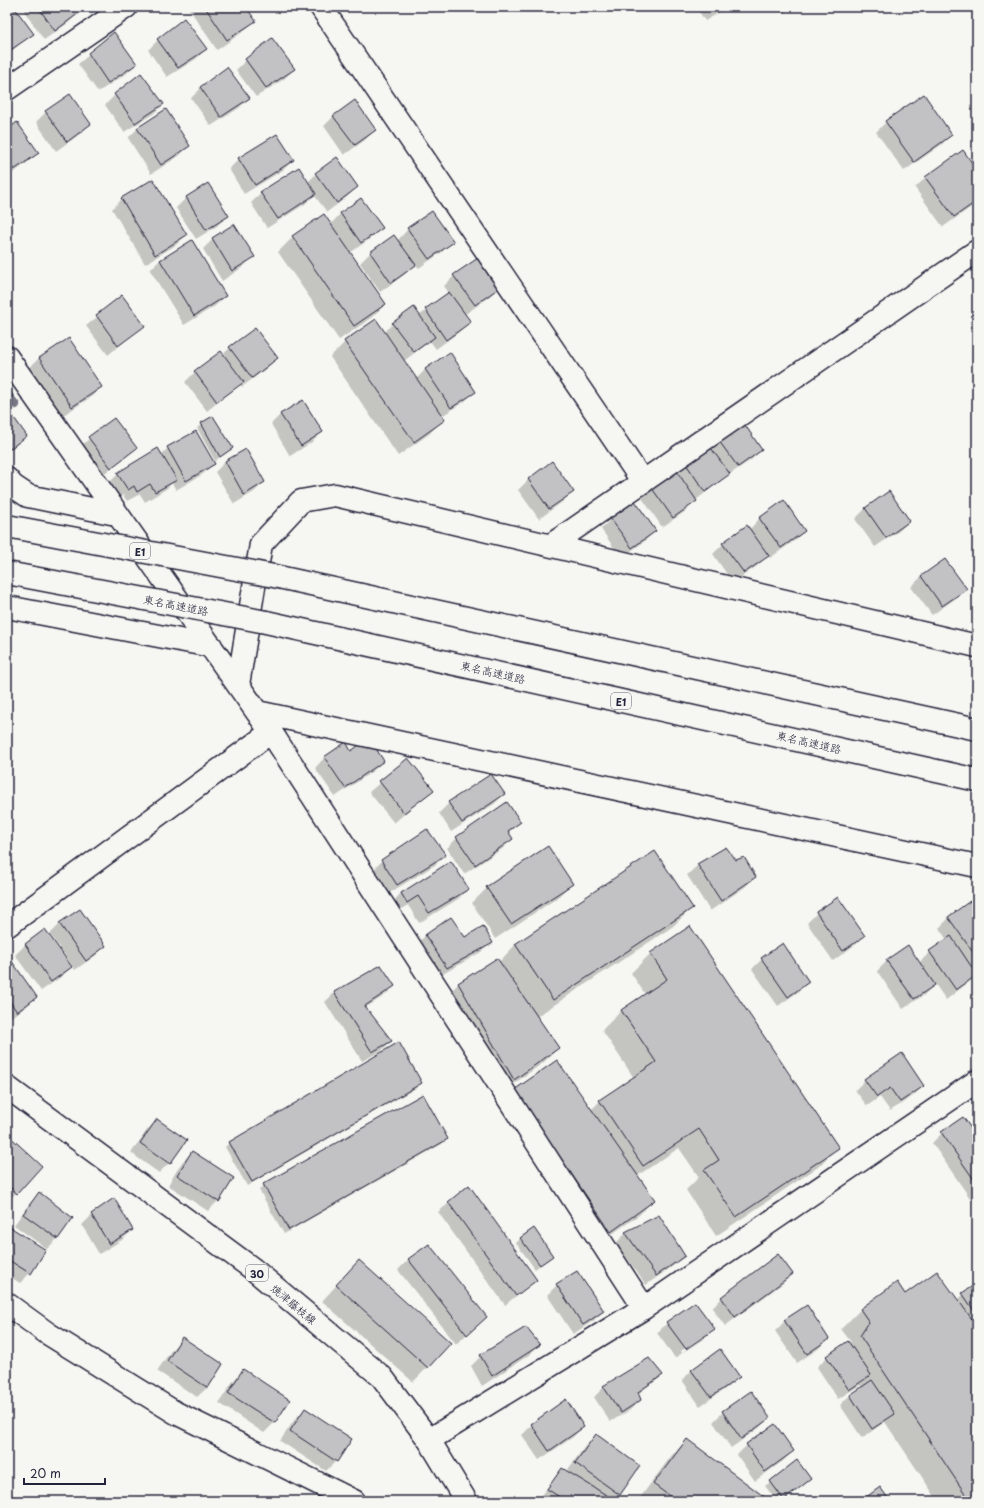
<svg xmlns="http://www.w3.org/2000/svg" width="984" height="1508" viewBox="0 0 984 1508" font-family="'Playpen Sans','Klee One',sans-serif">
<rect width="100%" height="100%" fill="#f6f6f2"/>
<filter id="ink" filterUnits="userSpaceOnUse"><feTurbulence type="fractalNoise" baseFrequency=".025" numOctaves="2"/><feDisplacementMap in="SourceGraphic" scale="8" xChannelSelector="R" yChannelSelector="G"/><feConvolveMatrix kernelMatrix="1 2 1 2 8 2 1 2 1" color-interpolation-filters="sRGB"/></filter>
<g filter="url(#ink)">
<path fill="#0003" fill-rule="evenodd" d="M9 7H13L32 34 7 55V8Z
M28 7H74L78 13 68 23 44 40 24 11Z
M188 7H245L254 21 244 31 217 50Z
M696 7H728L705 21Z
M780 7H793L784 13Z
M114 34 136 64 126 74 98 92 78 64Z
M158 40 206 49 196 59 167 77 148 50Z
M246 60 294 69 284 79 256 97 236 70Z
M201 88 249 98 239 108 211 126 191 98Z
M115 95 163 104 153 114 124 132 105 105Z
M46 112 90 124 80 134 56 151 36 122Z
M334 116 375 130 365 140 344 155 324 126Z
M886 122 951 135 941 145 904 171 876 132Z
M138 128 189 146 179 156 151 174 128 138Z
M7 131 37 153 27 163 7 177Z
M963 151 977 171V203L943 227 915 188 925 178Z
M239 159 293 160 283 170 244 194 229 169Z
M316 174 357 187 347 197 327 212 314 195 305 204 267 228 251 203 261 193 308 182Z
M152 180 186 235 176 245 145 264 112 209 122 199Z
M208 184 227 215 217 226 196 239 176 208 186 198Z
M361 199 381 228 371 238 350 253 385 304 370 319 339 340 278 252 293 237 330 225 340 214Z
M234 226 253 257 243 267 222 281 203 249 213 239Z
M408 229 452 242 442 252 419 268 415 264 404 275 380 292 360 263 370 253 394 237 397 241Z
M160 260 225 296 215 306 184 325 150 270Z
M454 276 498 288 488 298 464 315 469 322 459 332 436 349 430 341 404 361 416 379 425 370 450 354 475 391 465 401 442 416 444 419 429 434 398 456 330 357 345 342 384 333 393 323 419 316 449 293 444 286Z
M122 297 143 326 108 355 86 326Z
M230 348 277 358 267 368 242 387 240 384 207 411 185 382 195 372 222 355Z
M39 358 101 387 91 397 62 416 29 368Z
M7 410 26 436 7 453Z
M281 414 322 432 312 442 290 456 271 424Z
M114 419 136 448 100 477 78 448Z
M202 424 232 448 215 461 197 428Z
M717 437 761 450 751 460 727 476 696 500 686 511 662 527 642 498 652 488Z
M168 448 213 464 203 474 176 490 172 483 166 489 145 502 140 494 127 501 123 495 117 499 108 484 118 474 161 455Z
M246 450 264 482 254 492 234 504 215 472 225 462Z
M552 463 572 492 562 502 539 519 518 490 528 480Z
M889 492 909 521 899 531 875 547 855 519 865 509Z
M760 518 804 531 794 541 770 558 768 555 757 566 733 583 713 554 723 544 749 530Z
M611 519 655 531 645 541 621 558 601 529Z
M945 560 965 589 955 599 932 615 911 587 921 577Z
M351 752 383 761 373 771 335 797 315 768 325 757Z
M408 759 432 790 394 823 369 792Z
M504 794 494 804 451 832 439 813 449 803Z
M519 822 508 833 512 839 502 849 464 874 447 848 457 838Z
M726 848 735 862 755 877 745 887 710 911 687 875 698 865Z
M445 855 435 865 386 895 372 871 382 861Z
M451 862 468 889 458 899 419 923 408 905 396 912 391 904 401 893Z
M572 883 557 898 495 939 472 903 487 888Z
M970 903 977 912V982L974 978 946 1000 935 984 924 995 903 1009 877 971 887 961 919 963 930 952 947 940 939 928 949 918Z
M692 908 672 927 536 1017 558 1048 543 1063 499 1094 444 998 459 983 499 962 516 944Z
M817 913 863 936 853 946 833 961 807 923Z
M450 918 464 939 492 942 481 952 436 978 415 946 425 936Z
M60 924 105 946 95 956 75 970 50 934Z
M690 927 837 1148 818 1167 716 1236 686 1190 699 1177 679 1148 637 1176 654 1200 639 1215 595 1246 500 1106 591 1110 600 1101 634 1078 602 1030 622 1010 645 994 631 973 650 954Z
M25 945 71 967 61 977 41 991 15 955Z
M762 959 808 982 798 992 778 1006 752 969Z
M7 963 36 997 26 1007 7 1020Z
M394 986 384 996 365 1008 391 1041 381 1051 362 1061 325 1002 335 992Z
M865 1080 923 1086 913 1096 890 1111 880 1097 867 1106 855 1090Z
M421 1083 416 1088 247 1186 225 1147 230 1142Z
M157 1120 169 1163 159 1173 131 1153 147 1130Z
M942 1133 977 1139V1198L972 1201 932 1143Z
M7 1136 16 1193 7 1202Z
M447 1139 442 1144 284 1234 259 1190 264 1185Z
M192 1152 218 1201 208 1211 168 1185 182 1162Z
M469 1187 536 1280 505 1305 438 1212Z
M39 1194 72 1218 57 1239 47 1249 14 1225 29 1204Z
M92 1215 132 1230 122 1240 99 1254 82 1225Z
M659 1216 683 1256 673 1266 646 1285 616 1243 626 1233Z
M7 1226 30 1273 20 1283 7 1275Z
M521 1238 552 1256 535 1269 516 1243Z
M429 1245 475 1327 456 1344 398 1270 408 1260Z
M359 1261 428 1367 413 1382 322 1301Z
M792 1274 782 1284 725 1326 712 1308 722 1298Z
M977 1284V1400L974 1402 977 1406V1501H938L885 1422 862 1438 840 1405 850 1395 862 1388 860 1385 838 1399 817 1367 827 1357 849 1344 851 1342 841 1329 860 1310 905 1296 957 1300Z
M557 1285 603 1311 593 1321 573 1334 547 1295Z
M785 1321 828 1339 818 1349 797 1363 775 1331Z
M667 1323 713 1329 703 1339 675 1358 657 1333ZM703 1336V1338L682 1353 681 1351Z
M182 1339 208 1387 197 1397 157 1371 172 1349Z
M539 1345 529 1355 482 1386 471 1366 481 1356Z
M692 1370 738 1377 728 1387 700 1406 682 1380Z
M243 1371 289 1400 274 1423 264 1433 219 1403 233 1381Z
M662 1375 638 1394 640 1400 630 1410 610 1422 594 1397 604 1387Z
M305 1409 350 1439 336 1461 326 1471 280 1441 295 1419Z
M723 1412 769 1418 759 1428 731 1448 713 1422Z
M532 1425 583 1427 573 1437 539 1460 522 1435Z
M596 1435 619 1494 614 1501 537 1500 562 1470 566 1472 586 1445Z
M687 1440 768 1501H641L639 1499 672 1455Z
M747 1445 793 1451 783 1461 755 1481 737 1455Z
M797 1462 810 1479 782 1501H777L765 1486Z"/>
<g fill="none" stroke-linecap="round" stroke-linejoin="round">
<path stroke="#757583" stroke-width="8" d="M7 393 16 405"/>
</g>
<path fill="#c2c2c4" stroke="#22223b" d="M7 7H14L34 34 9 51 7 48Z
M38 7H75L79 13 55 31Z
M205 7H246L256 21 227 40Z
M184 18 207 49 178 68 157 39Z
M114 32 137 64 108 83 88 53Z
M272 38 295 69 266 88 245 59Z
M227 67 250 98 221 117 200 87Z
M141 73 164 104 135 123 114 94Z
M70 94 91 124 67 142 45 111Z
M924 94 952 135 914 162 885 121Z
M355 100 376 130 355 145 333 116Z
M166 109 190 146 161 165 137 128Z
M17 122 39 153 14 170 7 160V130Z
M277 134 294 160 255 185 238 158Z
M963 150 977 170V201L954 217 925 177Z
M337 157 358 187 337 203 315 173Z
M299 167 316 194 278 219 260 192Z
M153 179 187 235 155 255 121 198Z
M208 183 229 216 206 230 186 197Z
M361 198 383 228 361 243 340 213Z
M432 211 454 242 429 259 407 228Z
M324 214 386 304 354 326 292 236Z
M234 224 255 257 232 271 212 238Z
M394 235 416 265 391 283 370 252Z
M192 240 226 296 194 316 160 260Z
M478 258 499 288 475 305 453 275Z
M449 292 471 322 446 340 425 309Z
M122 295 145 326 118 346 96 315Z
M414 307 435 337 414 352 392 323Z
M376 319 445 420 414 442 344 341Z
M255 328 278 358 252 378 229 347Z
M69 338 102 387 72 407 39 358Z
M221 351 244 382 217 402 194 371Z
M450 352 476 392 451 408 425 369Z
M303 400 323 432 301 446 280 414Z
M7 408 27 436 7 451Z
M213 416 233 448 220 457 201 423Z
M114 418 137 448 111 468 88 437Z
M741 419 762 450 738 467 716 437Z
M196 431 215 464 186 481 167 447Z
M708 444 730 474 705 492 684 461Z
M158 448 177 480 155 492 150 484 137 492 134 486 128 490 117 473Z
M246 449 265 482 244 495 225 461Z
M552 461 574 492 549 509 528 479Z
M676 470 697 501 673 518 651 487Z
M889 491 910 521 886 538 865 508Z
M784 500 805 531 781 548 759 518Z
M635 501 656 531 632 548 610 518Z
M747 525 769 556 744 573 722 543Z
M945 559 967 589 942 606 921 576Z
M369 738 384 761 345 788 324 757 346 742 351 751Z
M408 758 434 790 404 813 379 781Z
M491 774 505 794 462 823 448 802Z
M507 802 521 822 508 831 513 839 475 865 456 837Z
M427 829 446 855 397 885 381 860Z
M548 846 573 884 511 924 486 887Z
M726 847 736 860 744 857 756 877 721 901 697 864Z
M655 851 693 908 553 1000 515 944Z
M451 861 469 889 429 913 418 896 407 903 401 893Z
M838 897 865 936 843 951 816 912Z
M970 901 977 911V958L948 917Z
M80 909 106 946 86 961 59 923Z
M451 917 465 937 483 926 493 943 447 968 425 935Z
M690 926 839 1148 736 1217 704 1170 719 1160 699 1129 643 1166 599 1100 656 1062 621 1010 667 979 650 953Z
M45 929 72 967 51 982 25 944Z
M951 936 977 975 956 990 929 951Z
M783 943 809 982 788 997 761 958Z
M908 945 935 985 914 999 886 960Z
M497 958 559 1048 514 1080 458 983Z
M11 960 37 997 17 1012 7 997V962Z
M381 965 395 986 365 1006 392 1041 372 1052 334 992Z
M399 1042 422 1083 252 1182 229 1142Z
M902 1053 924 1086 900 1102 890 1088 877 1097 864 1079Z
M557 1060 655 1200 611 1232 514 1090Z
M423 1094 448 1139 289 1230 263 1184Z
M963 1117 977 1137V1184L941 1132Z
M157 1119 187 1140 170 1164 140 1143Z
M7 1134 42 1166 17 1194 7 1184Z
M192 1151 234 1178 219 1202 177 1175Z
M469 1185 537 1280 516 1296 448 1202Z
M39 1192 73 1218 58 1239 23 1214Z
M114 1198 133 1230 109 1244 91 1214Z
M659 1215 685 1256 656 1276 625 1232Z
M7 1225 46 1250 31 1274 7 1259Z
M534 1228 553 1256 540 1265 520 1238Z
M429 1244 487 1317 467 1335 408 1259Z
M778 1254 793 1274 735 1317 721 1297Z
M359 1260 451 1343 428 1368 336 1285Z
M577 1271 604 1311 583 1325 556 1284Z
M937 1271 977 1326V1395L973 1398 977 1404V1501H970L860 1336 869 1322 860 1309 897 1282 905 1294Z
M977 1283V1315L962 1293Z
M695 1302 715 1329 686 1349 666 1322Z
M807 1305 829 1339 807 1354 784 1320Z
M526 1327 540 1345 492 1376 480 1355Z
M182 1337 223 1364 208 1388 167 1361Z
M848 1341 871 1375 849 1390 826 1356Z
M720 1349 740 1377 711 1397 691 1370Z
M649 1358 663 1375 638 1392 641 1400 621 1413 603 1386Z
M243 1369 290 1400 275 1423 228 1393Z
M872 1380 895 1414 872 1429 850 1395Z
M751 1391 770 1418 741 1439 722 1411Z
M566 1399 584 1427 549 1451 531 1424Z
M305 1408 352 1439 337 1462 290 1431Z
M775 1424 794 1451 765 1472 746 1444Z
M596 1434 640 1466 620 1495 575 1463Z
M687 1439 770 1501H676L653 1484Z
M797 1460 811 1479 784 1500 770 1481Z
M562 1468 616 1501H566L547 1489Z
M880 1487 890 1501H861Z"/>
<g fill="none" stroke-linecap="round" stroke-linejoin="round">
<g stroke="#22223b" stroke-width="25">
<path id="minor" d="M321 7 643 482
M7 89 126 7
M7 357 271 732 644 1308
M7 479 13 486 28 496 116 514
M551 545 977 251
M7 607 211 646
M238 685 261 544 301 501 335 495 977 646
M257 712 977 866
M7 926 271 732
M7 1304 47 1333 176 1413 354 1501
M429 1440 644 1308 977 1081"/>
</g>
<g stroke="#22223b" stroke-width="25">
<path id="major" d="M7 1087 253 1269 382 1377 429 1440 466 1501"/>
</g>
<g stroke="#22223b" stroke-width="25">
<path id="highway" d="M274 576 977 729
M266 622 977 780"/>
</g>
<use href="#minor" stroke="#f6f6f2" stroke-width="22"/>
<use href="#major" stroke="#f6f6f2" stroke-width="22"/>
<use href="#highway" stroke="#f6f6f2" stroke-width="22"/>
<g stroke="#22223b" stroke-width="25" stroke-linecap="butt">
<path id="highway-bridge" d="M7 526 274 576
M7 573 266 622"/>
</g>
<use href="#highway-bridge" stroke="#f6f6f2" stroke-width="22"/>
</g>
</g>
<g text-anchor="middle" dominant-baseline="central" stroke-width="4" stroke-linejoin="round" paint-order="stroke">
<g fill="#f6f6f2" stroke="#626272" stroke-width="1">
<rect x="130" y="543" width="20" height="16" rx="3"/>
<rect x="611" y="693" width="20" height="16" rx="3"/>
<rect x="246" y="1265" width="22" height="16" rx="3"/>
</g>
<g font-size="10" font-weight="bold" fill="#22223b">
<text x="140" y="551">E1</text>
<text x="621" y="701">E1</text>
<text x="257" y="1273">30</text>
</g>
<g font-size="11" fill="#22223b" stroke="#f6f6f2">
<text transform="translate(176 605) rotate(11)">東名高速道路</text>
<text transform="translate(493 672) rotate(13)">東名高速道路</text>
<text transform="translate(809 742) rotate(13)">東名高速道路</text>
<text transform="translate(294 1304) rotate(40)">焼津藤枝線</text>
</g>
</g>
<rect width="984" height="1508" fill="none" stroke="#f6f6f2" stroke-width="24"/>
<rect x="12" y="12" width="960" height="1484" fill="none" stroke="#22223b" stroke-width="1.5" filter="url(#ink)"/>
<path d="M24 1478v6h81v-6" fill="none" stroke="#22223b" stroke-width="2"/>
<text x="30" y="1478" font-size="12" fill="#22223b" stroke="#f6f6f2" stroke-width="3" paint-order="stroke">20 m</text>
</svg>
